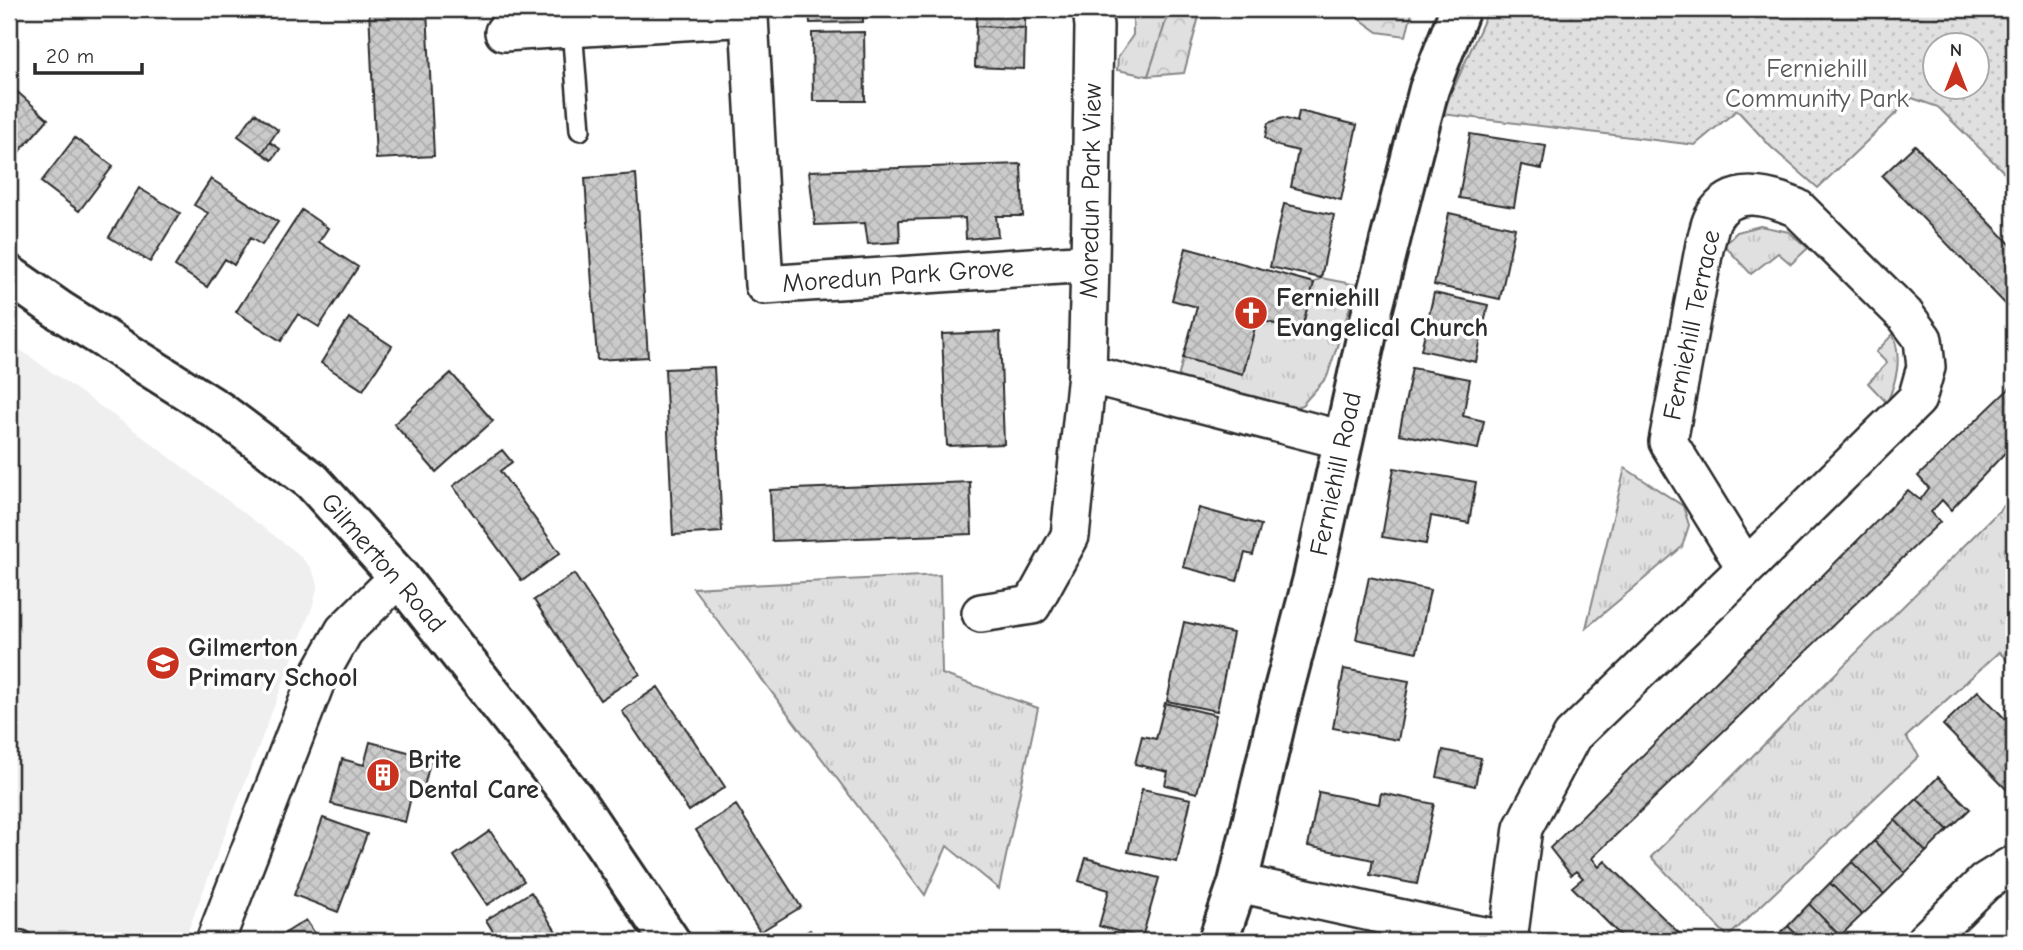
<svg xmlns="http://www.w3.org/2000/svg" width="2023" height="950" viewBox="0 0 2023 950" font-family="'Comic Neue',sans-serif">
<defs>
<pattern id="grass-tufts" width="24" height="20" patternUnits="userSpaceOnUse" patternTransform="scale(1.75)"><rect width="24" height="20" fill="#e0e0e0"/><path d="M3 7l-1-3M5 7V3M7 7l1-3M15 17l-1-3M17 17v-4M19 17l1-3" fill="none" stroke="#c0c0c0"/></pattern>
<pattern id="forest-crowns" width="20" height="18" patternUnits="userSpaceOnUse" patternTransform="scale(1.75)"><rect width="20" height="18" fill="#e0e0e0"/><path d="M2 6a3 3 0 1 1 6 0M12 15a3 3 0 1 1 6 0" fill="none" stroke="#c0c0c0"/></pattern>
<pattern id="park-dots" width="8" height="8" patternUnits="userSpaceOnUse" patternTransform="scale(1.75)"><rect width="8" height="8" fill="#e0e0e0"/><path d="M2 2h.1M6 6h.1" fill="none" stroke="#c0c0c0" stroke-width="1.8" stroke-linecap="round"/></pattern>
<pattern id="building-cross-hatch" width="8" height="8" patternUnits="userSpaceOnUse" patternTransform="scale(1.75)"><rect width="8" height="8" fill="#cbcbcb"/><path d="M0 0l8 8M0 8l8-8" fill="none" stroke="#aeaeae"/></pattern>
</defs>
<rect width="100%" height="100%" fill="#fff"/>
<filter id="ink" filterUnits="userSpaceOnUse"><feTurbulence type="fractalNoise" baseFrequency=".0143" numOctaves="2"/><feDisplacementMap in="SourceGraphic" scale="14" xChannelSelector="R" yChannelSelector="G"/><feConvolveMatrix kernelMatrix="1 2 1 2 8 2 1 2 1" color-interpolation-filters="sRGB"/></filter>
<g filter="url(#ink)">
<path fill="#efefef" d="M9 342 127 425 296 552 311 568 318 584 313 605 184 941H9Z"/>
<path fill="url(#grass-tufts)" stroke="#868686" stroke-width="2" d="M1133 9H1170L1148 76 1117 70 1118 57 1133 35Z
M1760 226 1789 232 1808 248 1791 264 1778 253 1751 274 1724 245 1737 232Z
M1321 278 1357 285 1327 377 1302 405 1279 412 1176 387 1183 358 1243 374 1257 319 1301 331 1314 283Z
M1893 334C1902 359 1897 379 1887 403L1868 383 1887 363 1876 352Z
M1625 468 1683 506 1689 525 1682 547 1586 628Z
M2014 496V667L1999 652 1906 737 1919 756 1728 937 1651 857Z
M940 575 942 674 1038 708 999 889 947 846 925 895 693 588Z"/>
<path fill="url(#forest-crowns)" stroke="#868686" stroke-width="2" d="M1170 9H1201L1184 73 1148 76Z
M1346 9H1413L1406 36 1378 32Z"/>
<path fill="url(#park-dots)" stroke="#868686" stroke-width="2" fill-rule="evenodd" d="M1489 9H2014V182L1938 107 1912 98 1818 188 1771 147 1737 110 1695 145 1442 114ZM1936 46H1978V88H1936Z"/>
<path fill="url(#building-cross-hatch)" stroke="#2b2b2b" stroke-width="2" d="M369 9H427L434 156 376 159Z
M809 9H863V22L810 23Z
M977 9H1025V28L976 26Z
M976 26 1025 28 1024 69 975 67Z
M864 32 865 101H813L812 33Z
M13 88 48 119 13 159 9 156V93Z
M1299 111 1357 125 1341 200 1291 187 1298 151 1275 145 1265 138 1268 123 1283 118 1297 122Z
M255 113 278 130 262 153 238 136Z
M1470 134 1546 146 1542 169 1521 165 1514 207 1459 198Z
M75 138 113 166 79 211 41 182Z
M270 142 280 149 272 160 262 153Z
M1915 145 2014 248V313L1882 176Z
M1021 164 1023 216H996L998 236 966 239 965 218 899 220 900 242 868 244 865 223 815 225 809 171Z
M636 174 648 357 597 360 585 178Z
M211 179 278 222 262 245 250 238 234 265 225 259 207 287 175 266 208 213 194 205Z
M139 188 180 213 150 262 109 237Z
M1284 204 1334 215 1321 278 1270 267Z
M302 210 328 228 319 242 358 267 319 327 298 314 281 341 236 312Z
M1449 213 1515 228 1500 299 1434 285Z
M1186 248 1314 283 1301 331 1257 319 1243 374 1183 358 1197 307 1172 300Z
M1434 293 1488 305 1476 362 1421 350Z
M349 318 392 346 363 390 321 363Z
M1000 332 1004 444 947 446 942 334Z
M714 367 722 532 673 535 665 369Z
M1412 368 1470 379 1463 416 1484 421 1478 449 1399 434Z
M451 373 493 421 436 472 394 424Z
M2014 384V443L1951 510 1942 500 1931 512 1940 522 1592 858 1599 867 1605 861 1687 941H1626L1572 887 1583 878 1576 871 1571 875 1550 848 1908 490 1920 500 1929 488 1918 476Z
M502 450 512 462 500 471 560 553 522 581 453 486Z
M1394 468 1476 482 1469 523 1431 516 1426 544 1382 537Z
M970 482 972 534 772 541 770 490Z
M1199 508 1261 525 1253 555 1245 553 1237 581 1183 567Z
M574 574 640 674 600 700 534 600Z
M1369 577 1430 590 1417 652 1356 639Z
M1184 622 1233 633 1217 711 1167 701Z
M1344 669 1409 681 1398 740 1333 728Z
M658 687 725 787 689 811 622 711Z
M1978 691 2014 728V797L1943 725Z
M1165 703 1216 715 1197 793 1165 785 1168 772 1135 764 1142 736 1156 739Z
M370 742 431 758 424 787 414 784 405 822 331 804 342 759 364 765Z
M1443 750 1481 758 1475 786 1437 777Z
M1938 777 1970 809 1948 830 1917 799Z
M1142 789 1191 799 1177 862 1128 852Z
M1319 792 1379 804 1381 793 1434 804 1417 884 1370 875 1373 860 1308 846Z
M1917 799 1948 830 1926 852 1895 820Z
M736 805 801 907 760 932 696 830Z
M323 818 367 834 338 912 294 895Z
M1895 820 1926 852 1905 873 1874 841Z
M490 831 524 881 487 905 454 856Z
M1874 841 1905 873 1884 894 1852 862Z
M1086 858 1159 878 1142 938 1099 926 1109 890 1079 881Z
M1852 862 1884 894 1862 915 1830 883Z
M1830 883 1862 915 1840 936 1809 904Z
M531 892 562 941H499L486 920Z
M1809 904 1840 936 1835 941H1803L1788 926Z
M306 920 320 941H282L279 937Z
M1788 926 1803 941H1771Z
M810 930 818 941H791Z
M1061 933 1079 941H1058Z"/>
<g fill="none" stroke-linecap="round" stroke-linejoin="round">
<g stroke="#2b2b2b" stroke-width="24">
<path id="lane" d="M572 28 580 130
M9 940 22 941"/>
</g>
<g stroke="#2b2b2b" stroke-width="42">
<path id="street" d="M747 9 749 17 764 285 1090 263
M1092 9 1094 26 1090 263 1087 374 1343 440
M504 32 749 17
M981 613 1032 605 1070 536 1087 374
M1238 883 1467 933 1512 941
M1508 940 1523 828 1572 736 1746 568 1917 399 1926 367 1923 339 1905 315 1797 208C1769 196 1732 185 1713 218 1709 225 1708 236 1705 244L1668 442 1746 568
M215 941 316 681 344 631 399 577
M1925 941 1985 882 2009 867 2014 870"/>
</g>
<g stroke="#2b2b2b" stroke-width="44">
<path id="secondary" d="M1218 941 1238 883 1278 712 1313 578 1370 320 1412 154 1429 89 1460 9"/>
</g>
<g stroke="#2b2b2b" stroke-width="44">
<path id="primary" d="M9 275 59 310 219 411 312 481 399 577 575 800 670 941"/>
</g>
<use href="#lane" stroke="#fff" stroke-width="19"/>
<use href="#street" stroke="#fff" stroke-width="37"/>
<use href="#secondary" stroke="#fff" stroke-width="38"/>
<use href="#primary" stroke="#fff" stroke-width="38"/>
</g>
</g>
<defs>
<g id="church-disc" transform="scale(1.75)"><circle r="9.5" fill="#c8321e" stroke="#fff"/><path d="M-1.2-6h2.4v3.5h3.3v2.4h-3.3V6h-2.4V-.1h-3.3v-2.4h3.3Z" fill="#fff"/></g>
<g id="school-disc" transform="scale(1.75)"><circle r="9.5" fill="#c8321e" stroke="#fff"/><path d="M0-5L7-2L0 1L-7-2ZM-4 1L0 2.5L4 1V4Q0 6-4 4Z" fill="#fff"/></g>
<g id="building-disc" transform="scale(1.75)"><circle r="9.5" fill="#c8321e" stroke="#fff"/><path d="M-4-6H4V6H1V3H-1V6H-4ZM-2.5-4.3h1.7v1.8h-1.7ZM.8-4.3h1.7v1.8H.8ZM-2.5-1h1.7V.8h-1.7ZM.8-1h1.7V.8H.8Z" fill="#fff"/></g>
</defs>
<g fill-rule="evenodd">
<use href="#church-disc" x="1251" y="313"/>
<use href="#school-disc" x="163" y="663"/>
<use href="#building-disc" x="383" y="775"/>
</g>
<g text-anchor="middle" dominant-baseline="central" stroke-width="7" stroke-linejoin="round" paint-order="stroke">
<g font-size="26" fill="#585858" stroke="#fff">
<text x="1817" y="69">Ferniehill<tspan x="1817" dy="30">Community Park</tspan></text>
</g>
<g font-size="26" fill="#2b2b2b" stroke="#fff">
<text transform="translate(1091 191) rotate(-89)">Moredun Park View</text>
<text transform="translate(898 276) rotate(-4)">Moredun Park Grove</text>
<text transform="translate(1692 325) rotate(-78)">Ferniehill Terrace</text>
<text transform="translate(1336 474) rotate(-78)">Ferniehill Road</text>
<text transform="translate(383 563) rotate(49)">Gilmerton Road</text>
</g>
<g font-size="26" font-weight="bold" fill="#2b2b2b" stroke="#fff" text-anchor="start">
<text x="1276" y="298">Ferniehill<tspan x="1276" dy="30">Evangelical Church</tspan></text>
<text x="188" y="648">Gilmerton<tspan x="188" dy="30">Primary School</tspan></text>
<text x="408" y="760">Brite<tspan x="408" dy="30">Dental Care</tspan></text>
</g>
</g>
<rect width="2023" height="950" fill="none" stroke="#fff" stroke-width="35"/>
<rect x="18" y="18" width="1988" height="915" fill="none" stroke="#2b2b2b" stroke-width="2.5" filter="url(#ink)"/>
<g transform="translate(1956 66)"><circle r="33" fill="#ffffff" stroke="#aaaaaa" stroke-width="2"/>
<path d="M0-5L12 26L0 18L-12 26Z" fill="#c8321e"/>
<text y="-10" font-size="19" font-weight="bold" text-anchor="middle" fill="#2b2b2b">N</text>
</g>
<path d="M35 63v10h107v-10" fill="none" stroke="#2b2b2b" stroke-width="3.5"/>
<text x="46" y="63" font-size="21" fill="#2b2b2b" stroke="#ffffff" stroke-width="5" paint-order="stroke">20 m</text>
</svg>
